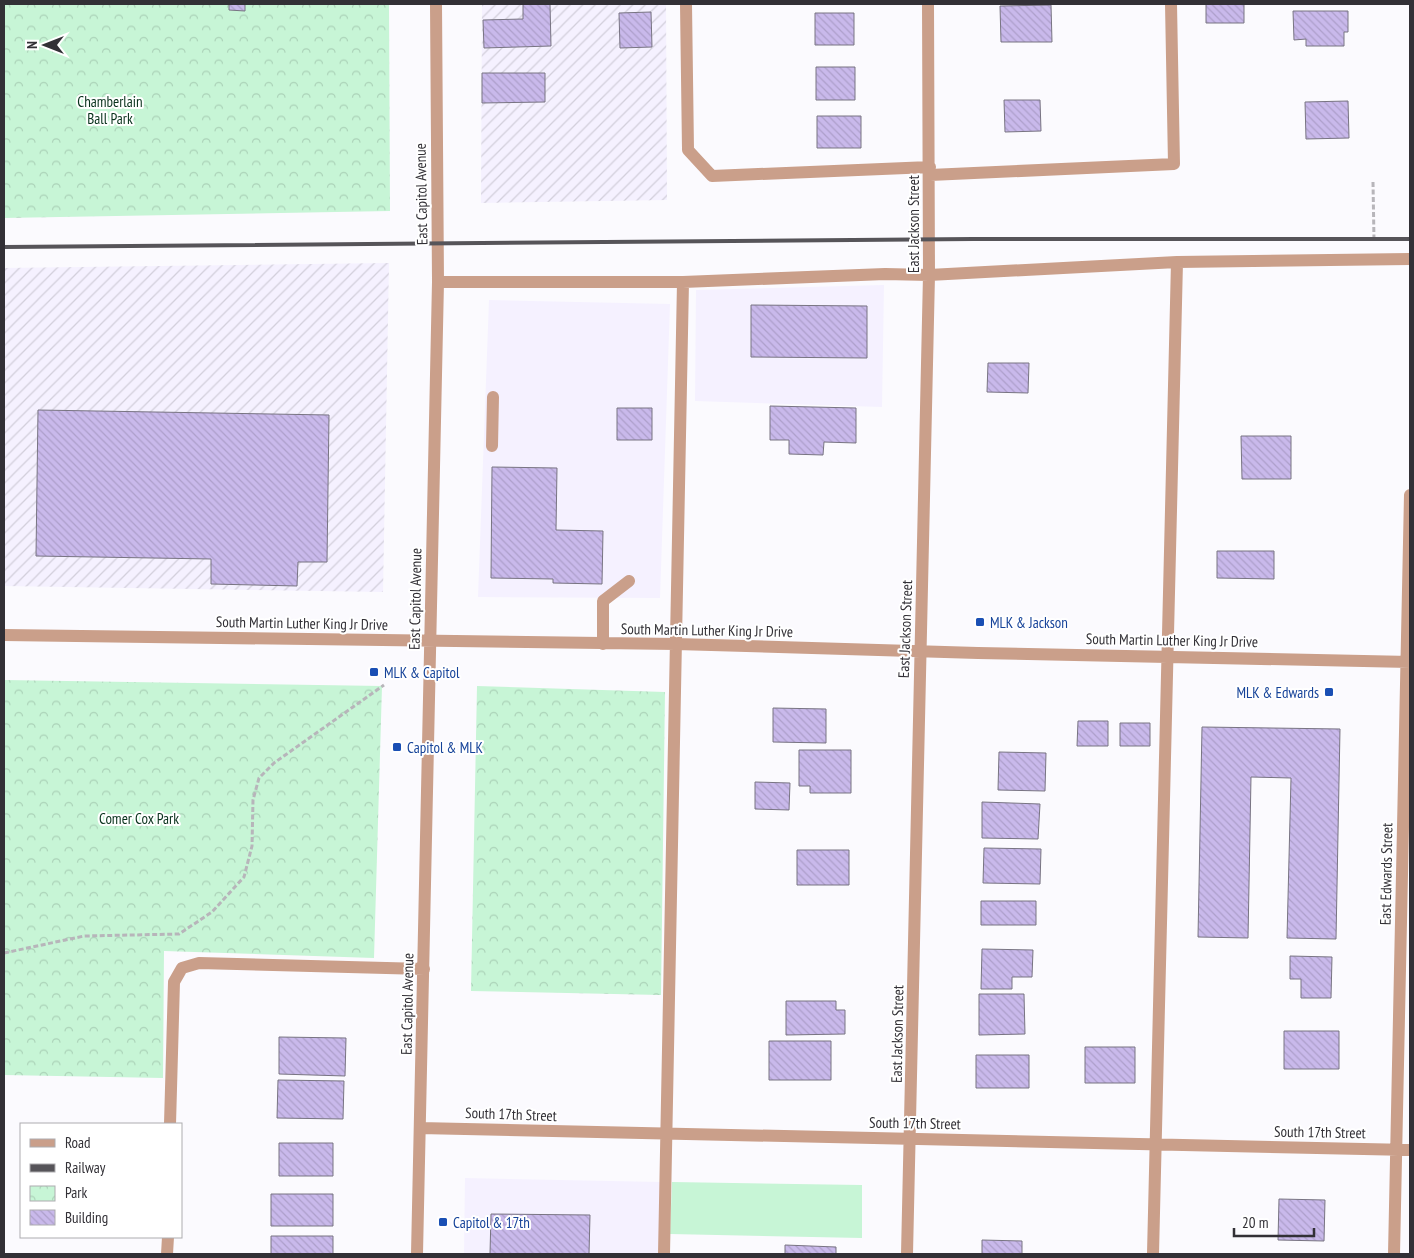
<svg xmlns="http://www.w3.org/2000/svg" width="1414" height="1258" viewBox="0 0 1414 1258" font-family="'PT Sans Narrow',sans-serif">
<defs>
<pattern id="industrial-furrows" width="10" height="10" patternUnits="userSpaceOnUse" patternTransform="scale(1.25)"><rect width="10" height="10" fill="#f5f1ff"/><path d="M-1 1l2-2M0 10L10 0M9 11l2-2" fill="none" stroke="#d2cfdb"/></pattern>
<pattern id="park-crowns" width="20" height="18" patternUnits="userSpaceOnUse" patternTransform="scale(1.25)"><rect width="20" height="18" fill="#c7f5d6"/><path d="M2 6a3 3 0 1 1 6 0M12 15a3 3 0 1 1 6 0" fill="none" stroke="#abd2b8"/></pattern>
<pattern id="building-back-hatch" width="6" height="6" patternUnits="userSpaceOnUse" patternTransform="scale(1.25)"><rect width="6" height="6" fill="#c9b9eb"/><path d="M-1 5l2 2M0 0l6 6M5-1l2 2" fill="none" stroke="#ad9fca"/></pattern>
</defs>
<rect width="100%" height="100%" fill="#fbfafe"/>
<path fill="#f5f1ff" d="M884 285 882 407 695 401 696 290Z
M489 300 670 304 660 598 478 597Z
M465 1178 661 1182 659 1254H464Z"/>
<path fill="url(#industrial-furrows)" d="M482 4H666L667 200 481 203Z
M389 263 383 592 4 586V268Z"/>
<path fill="#c7f5d6" d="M672 1182 862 1185V1238L670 1234Z"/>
<path fill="url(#park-crowns)" d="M4 4H389L390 211 4 218Z
M4 680 382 686 374 958 164 951 163 1078 4 1075Z
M477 686 665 692 661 995 471 991Z"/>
<path fill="url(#building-back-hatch)" stroke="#787482" d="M229 4H245V11L229 10Z
M523 4H550L551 46 484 48 483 20 523 19Z
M1206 4H1244V23H1206Z
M1051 5 1052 42H1001L1000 6Z
M1293 11H1348V32H1344V46H1306V39L1294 40Z
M651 12 652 47 620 48 619 13Z
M815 13H854V45H815Z
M816 67H855V100H816Z
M482 73H545V102L482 103Z
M1004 100H1040L1041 131 1005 132Z
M1348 101 1349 138 1306 139 1305 102Z
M817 116H861V148H817Z
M751 305 867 306V358L751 357Z
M988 363H1029L1028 393 987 392Z
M770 406 856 408V443L824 442 823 455 789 454V440H770Z
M617 408H652V440H617Z
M38 410 329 415 327 562H298L297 586 211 584V559L36 556Z
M1241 436H1291V479H1242Z
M492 467 557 468 556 530 603 531 602 584 553 583V579L491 578Z
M1217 551H1274V579L1217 578Z
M773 708 826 709V743L773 742Z
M1078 721H1108V746H1077Z
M1120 723H1150V746H1120Z
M1202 727 1340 729 1336 939 1287 938 1291 778 1251 777 1248 938 1198 937Z
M799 750H851V793H810V786H799Z
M999 752 1046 753 1045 791 998 790Z
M755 782 790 783 789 810 755 809Z
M982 802 1040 804 1038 839 982 838Z
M984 848 1041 849 1040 884 983 883Z
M797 850H849V885H797Z
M981 901H1036V925H981Z
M982 949 1033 950 1032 977H1012V989H981Z
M1290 956 1332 957 1331 998H1301V979H1290Z
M979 994H1024L1025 1034 979 1035Z
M786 1001H836V1010H845V1034L786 1035Z
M1284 1031H1339V1069H1284Z
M279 1037 346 1038 345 1076 279 1074Z
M769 1041H831V1080H769Z
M1085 1047H1135V1083H1085Z
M976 1055H1029V1088H976Z
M278 1080 344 1081 343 1119 277 1118Z
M279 1143H333V1176H279Z
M271 1194H333V1226H271Z
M1279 1199 1325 1200 1324 1241 1278 1240Z
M491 1214 590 1215 589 1254H490Z
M271 1236H333V1254H271Z
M982 1240 1022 1241V1254H982Z
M785 1245 836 1247V1254H785Z"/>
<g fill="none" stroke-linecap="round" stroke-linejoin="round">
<path stroke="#b7b5ba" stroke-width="3" stroke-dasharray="5 2.5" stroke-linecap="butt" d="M1373 182 1374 240
M4 953 84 936 179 934 212 912 244 877 252 846 253 800 259 778 274 763 384 685"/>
<path stroke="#ca9f8a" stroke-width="12" d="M686 4 688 150 712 176 930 167
M930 175 1174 164 1171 4
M438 282H683L885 274 929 275 1177 262 1410 259
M492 446 493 397
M4 635 676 644 978 653 1410 662
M603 644V601L629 581
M170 1124 174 982 182 968 199 963 424 969
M420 1128 1410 1150
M167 1254 168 1237
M417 1254 438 282 436 4
M664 1254 683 282
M907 1254 929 275 928 4
M1153 1254 1177 262
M1394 1254 1410 495"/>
<path stroke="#565459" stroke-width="4" d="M4 247 973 239H1410"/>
</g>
<g fill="#1a4fb4" stroke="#fff" stroke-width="2">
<rect x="975" y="617" width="10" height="10" rx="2.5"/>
<rect x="369" y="667" width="10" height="10" rx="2.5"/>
<rect x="1324" y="687" width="10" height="10" rx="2.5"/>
<rect x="392" y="742" width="10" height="10" rx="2.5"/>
<rect x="438" y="1217" width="10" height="10" rx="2.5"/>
</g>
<g text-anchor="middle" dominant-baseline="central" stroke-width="4" stroke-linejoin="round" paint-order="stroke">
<g font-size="15" fill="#09321c" stroke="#fff">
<text x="110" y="101">Chamberlain<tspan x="110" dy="17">Ball Park</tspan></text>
<text x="139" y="818">Comer Cox Park</text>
</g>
<g font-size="15" fill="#323036" stroke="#fff">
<text transform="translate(421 194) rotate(-91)">East Capitol Avenue</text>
<text transform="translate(913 224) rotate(-90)">East Jackson Street</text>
<text transform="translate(415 599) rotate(-89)">East Capitol Avenue</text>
<text transform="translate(302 623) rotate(1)">South Martin Luther King Jr Drive</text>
<text transform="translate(905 629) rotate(-88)">East Jackson Street</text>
<text transform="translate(707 630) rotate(1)">South Martin Luther King Jr Drive</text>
<text transform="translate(1172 640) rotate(1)">South Martin Luther King Jr Drive</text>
<text transform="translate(1386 874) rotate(-89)">East Edwards Street</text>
<text transform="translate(407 1004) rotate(-89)">East Capitol Avenue</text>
<text transform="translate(897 1034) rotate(-89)">East Jackson Street</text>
<text transform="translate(511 1114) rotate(2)">South 17th Street</text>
<text transform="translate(915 1123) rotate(1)">South 17th Street</text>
<text transform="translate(1320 1132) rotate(1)">South 17th Street</text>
</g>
<g font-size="15" fill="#164399" stroke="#fff" text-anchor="start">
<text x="990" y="622">MLK &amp; Jackson</text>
<text x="384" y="672">MLK &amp; Capitol</text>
<text x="1319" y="692" text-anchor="end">MLK &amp; Edwards</text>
<text x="407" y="747">Capitol &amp; MLK</text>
<text x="453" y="1222">Capitol &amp; 17th</text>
</g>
</g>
<rect width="1414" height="1258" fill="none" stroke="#323036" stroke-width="10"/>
<rect x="20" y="1123" width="162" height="115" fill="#ffffff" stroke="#adacaf"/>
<rect x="30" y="1139" width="25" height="8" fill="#ca9f8a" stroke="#adacaf"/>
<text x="65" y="1148" font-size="15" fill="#323036">Road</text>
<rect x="30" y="1164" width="25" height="8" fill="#565459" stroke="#adacaf"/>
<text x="65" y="1173" font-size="15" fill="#323036">Railway</text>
<rect x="30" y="1186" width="25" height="15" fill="url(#park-crowns)" stroke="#adacaf"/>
<text x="65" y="1198" font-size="15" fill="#323036">Park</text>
<rect x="30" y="1210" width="25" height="15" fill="url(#building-back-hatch)" stroke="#adacaf"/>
<text x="65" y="1223" font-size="15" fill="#323036">Building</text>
<g transform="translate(45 45) rotate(270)" stroke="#ffffff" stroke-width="4" paint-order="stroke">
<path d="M0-4L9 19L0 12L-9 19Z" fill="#323036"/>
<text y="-8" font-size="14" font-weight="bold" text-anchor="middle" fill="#323036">N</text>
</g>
<path d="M1234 1228v8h80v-8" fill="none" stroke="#323036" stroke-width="2.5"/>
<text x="1242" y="1228" font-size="15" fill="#323036" stroke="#ffffff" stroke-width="4" paint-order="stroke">20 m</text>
</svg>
